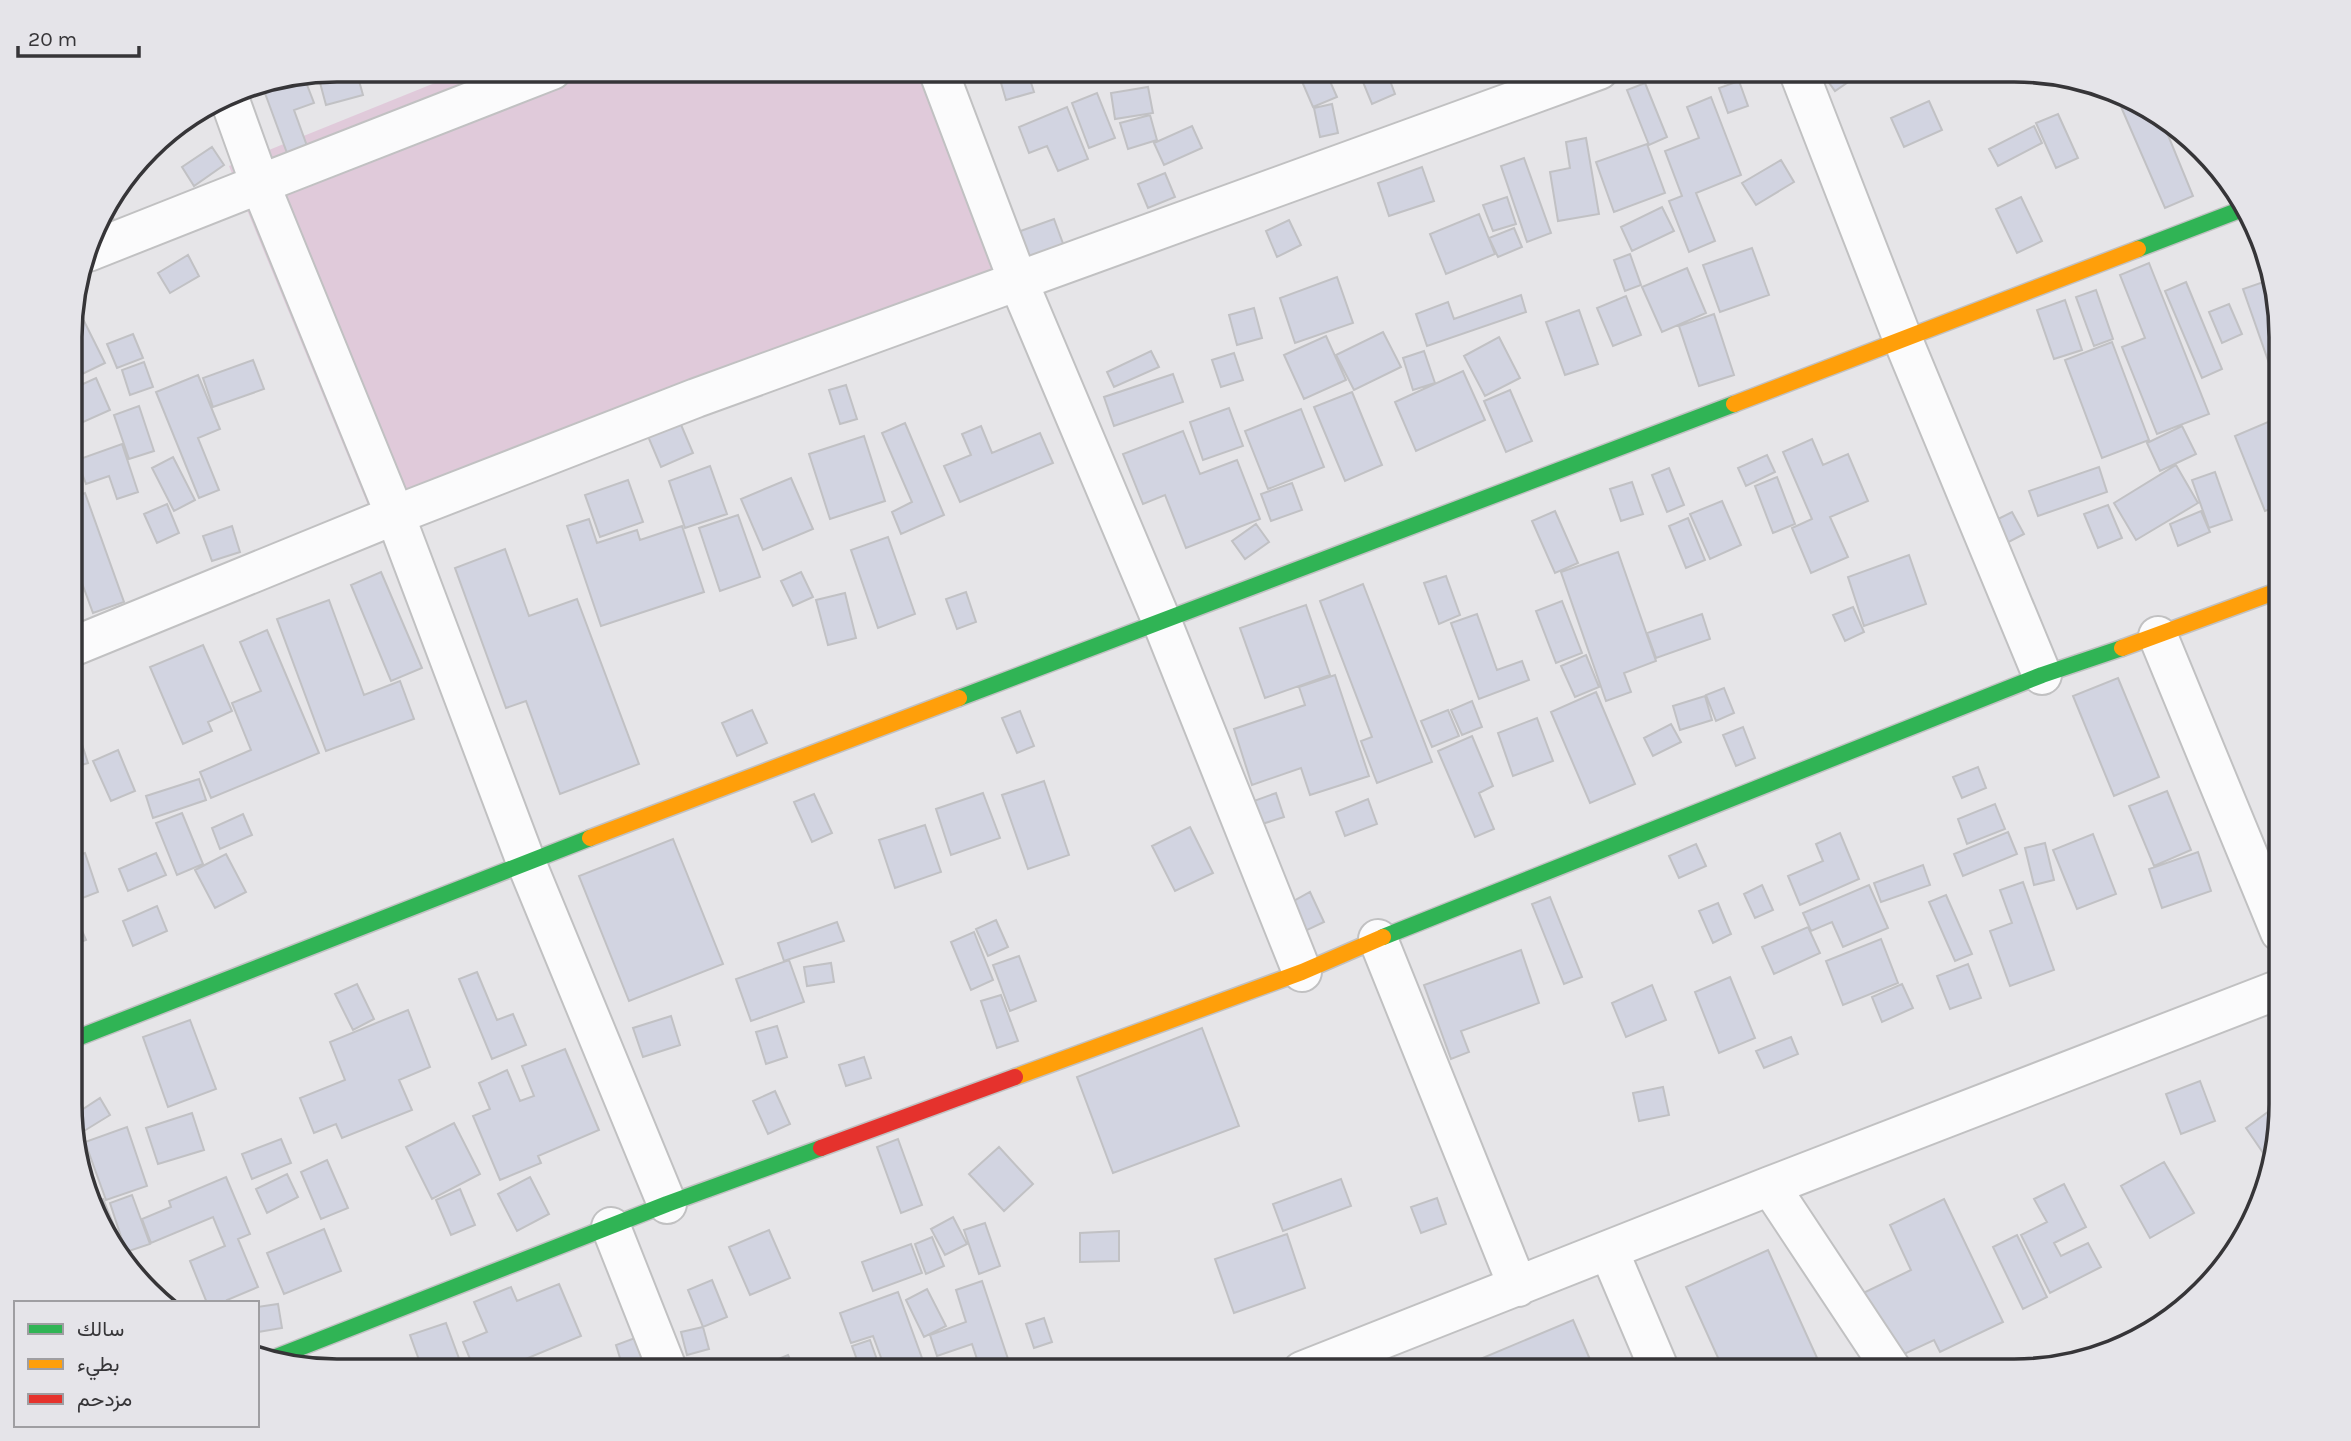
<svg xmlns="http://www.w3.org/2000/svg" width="2351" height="1441" viewBox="0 0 2351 1441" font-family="Karla,Vazirmatn,sans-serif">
<rect width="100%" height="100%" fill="#e6e5e8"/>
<path fill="#e0cada" d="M467 70H929L1002 267 370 510 229 166Z"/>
<path fill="#d2d4e1" stroke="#c1c1c4" stroke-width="2" d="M356 70 363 95 326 105 319 79Z
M988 70H1009L991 78Z
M1019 70H1027L1034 92 1006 100 999 76Z
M1050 70H1069L1054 78Z
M1297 70H1325L1337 97 1313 107Z
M1358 70H1386L1395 94 1372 104Z
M1720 70H1748L1749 73 1725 83Z
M1820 70H1858L1860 74 1835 91Z
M1860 70H1890L1864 81Z
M304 77 314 103 294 110 307 146 287 153 262 85Z
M1739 81 1748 106 1728 113 1719 88Z
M1645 83 1667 137 1649 145 1627 90Z
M1148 87 1153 113 1115 119 1111 93Z
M1097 93 1115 138 1089 148 1072 103Z
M2115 93 2148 106 2161 118 2193 196 2165 208Z
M1711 97 1741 175 1696 193 1715 241 1689 252 1669 201 1682 196 1665 151 1699 138 1687 107Z
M1929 101 1942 130 1904 147 1891 118Z
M1332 104 1338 133 1320 137 1314 108Z
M1067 107 1088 159 1058 171 1047 146 1029 153 1019 127Z
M2058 114 2078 158 2056 168 2036 123Z
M1150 115 1157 140 1128 149 1120 123Z
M1192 126 1202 148 1164 165 1154 143Z
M2034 126 2042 143 1998 166 1989 149Z
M1586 138 1599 214 1558 221 1550 172 1570 168 1566 142Z
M1647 144 1665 193 1614 212 1596 162Z
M212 147 224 165 194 186 182 167Z
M1524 158 1551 233 1527 242 1501 166Z
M1781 160 1794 182 1756 205 1742 183Z
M1422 167 1434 201 1389 216 1378 183Z
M1165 173 1175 197 1148 208 1138 184Z
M1507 197 1516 224 1493 231 1483 205Z
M2021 197 2042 241 2017 253 1996 209Z
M108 205 114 220 95 227 98 219Z
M1662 207 1674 231 1632 251 1621 227Z
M1479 214 1495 254 1446 274 1430 234Z
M1054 219 1068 257 1028 271 1015 233Z
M1289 220 1301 245 1277 257 1266 231Z
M1514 228 1522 247 1498 257 1489 238Z
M1752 248 1769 295 1720 312 1703 265Z
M1630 254 1641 285 1625 291 1614 260Z
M188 255 199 276 170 293 158 273Z
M2149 263 2209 414 2157 434 2122 347 2145 338 2120 275Z
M1687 268 1706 313 1662 332 1642 287Z
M1337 277 1353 323 1295 343 1280 298Z
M2272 279 2280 320V384L2277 386 2243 289Z
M2186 282 2222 369 2202 378 2165 291Z
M2096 290 2113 339 2094 346 2076 297Z
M1521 295 1526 312 1427 346 1416 314 1448 302 1454 319Z
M1626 296 1641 335 1613 346 1597 308Z
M2065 300 2082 350 2054 359 2037 310Z
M2229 304 2242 334 2222 343 2209 312Z
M1254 308 1262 338 1237 345 1229 315Z
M1579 310 1598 364 1565 375 1546 322Z
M1714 314 1734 375 1699 386 1679 326Z
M84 321 105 363 72 379V327Z
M1383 332 1401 367 1354 390 1336 355Z
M133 334 143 358 117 368 107 344Z
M1326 336 1346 380 1304 399 1284 355Z
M1499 337 1520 378 1485 396 1464 356Z
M2112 342 2149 440 2102 458 2065 360Z
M1151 351 1159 367 1114 387 1107 372Z
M1424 351 1435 383 1413 390 1403 358Z
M1234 353 1243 380 1221 387 1212 360Z
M253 360 264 389 213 407 203 378Z
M144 362 153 387 130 395 122 370Z
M1463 371 1485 420 1416 451 1395 402Z
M1173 374 1183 402 1114 426 1104 397Z
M198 375 220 429 198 438 219 490 199 498 156 392Z
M96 378 110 410 72 427V389Z
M846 385 857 419 840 424 829 390Z
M1510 390 1532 441 1506 452 1484 401Z
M1352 392 1382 465 1345 481 1314 407Z
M139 406 154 451 129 459 114 415Z
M1229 408 1243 446 1203 460 1190 422Z
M1301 409 1324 467 1268 489 1245 431Z
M2275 419 2280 433V505L2265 511 2235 436Z
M679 420 693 453 661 467 647 434Z
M905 423 944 515 901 534 892 512 912 502 882 433Z
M981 426 992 453 1040 433 1053 463 960 502 944 466 971 455 962 434Z
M2182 426 2196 454 2160 471 2147 443Z
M1183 431 1200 474 1237 460 1260 519 1186 548 1165 495 1143 504 1123 454Z
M864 436 885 501 830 519 809 454Z
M1812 439 1823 465 1848 454 1868 501 1830 517 1848 557 1811 573 1792 528 1812 519 1783 452Z
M122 444 138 492 117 499 109 476 86 484 77 460Z
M1767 455 1775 472 1746 486 1738 468Z
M173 457 195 500 174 511 152 468Z
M2176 465 2198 503 2136 540 2114 503Z
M710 466 727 514 685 528 669 481Z
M2099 467 2107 492 2038 516 2029 491Z
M1669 468 1684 505 1667 512 1652 475Z
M2215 472 2232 520 2209 528 2192 480Z
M1777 477 1795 524 1773 533 1755 486Z
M791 478 813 529 763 550 741 499Z
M628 480 643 522 600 537 585 495Z
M1632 482 1643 514 1621 521 1610 489Z
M1292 483 1302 510 1271 521 1261 494Z
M85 493 124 602 93 613 72 556V498Z
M1722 501 1741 545 1710 559 1690 514Z
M167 504 179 533 157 543 144 514Z
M2108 505 2122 538 2098 548 2084 514Z
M1555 511 1578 563 1555 573 1532 521Z
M2201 511 2210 532 2178 546 2170 524Z
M2012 512 2024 534 1999 547 1988 524Z
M738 515 760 577 720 591 699 528Z
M1688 518 1705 560 1686 568 1669 526Z
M589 519 597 543 637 530 640 540 682 526 704 592 601 626 567 526Z
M1256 524 1269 542 1245 559 1232 541Z
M232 526 240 552 212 561 203 536Z
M888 537 915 614 878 628 851 550Z
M505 549 529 616 577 599 639 764 560 794 526 701 506 708 455 568Z
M1618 552 1656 661 1624 673 1631 692 1606 701 1561 572Z
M1909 555 1926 604 1864 626 1848 577Z
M381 572 422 668 391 681 351 585Z
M801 572 813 597 793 606 781 581Z
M1446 576 1460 615 1439 624 1424 583Z
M1363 584 1432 762 1377 783 1361 741 1372 737 1320 601Z
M966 592 976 622 957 629 946 599Z
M845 593 856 638 828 645 816 600Z
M329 600 364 695 400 681 414 719 326 751 277 619Z
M1562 601 1582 653 1556 663 1536 611Z
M1306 605 1330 675 1265 698 1240 628Z
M1853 607 1864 632 1845 641 1833 615Z
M1477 614 1497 670 1522 661 1529 680 1479 699 1451 623Z
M1702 614 1710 639 1656 658 1647 633Z
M267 630 319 753 211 798 200 772 251 750 232 703 261 691 240 642Z
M203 645 232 711 208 722 212 731 183 744 150 667Z
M1586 655 1599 687 1575 697 1561 666Z
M1335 675 1369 776 1310 795 1301 768 1252 785 1234 729 1305 705 1299 687Z
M2118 678 2159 777 2114 796 2073 696Z
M1724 688 1734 713 1716 721 1706 695Z
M1596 692 1635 784 1590 803 1551 712Z
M1705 696 1712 720 1680 730 1673 706Z
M1472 701 1482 727 1462 735 1451 710Z
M752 710 767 743 737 756 722 723Z
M1448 710 1459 736 1432 747 1421 721Z
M1020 711 1034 746 1017 753 1002 718Z
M1537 718 1553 761 1513 776 1498 733Z
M1671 724 1681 742 1653 756 1644 738Z
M1743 727 1755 758 1736 766 1723 735Z
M1472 736 1493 786 1479 793 1494 829 1475 837 1438 751Z
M80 738 88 763 72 768V741Z
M118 750 135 791 111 801 93 761Z
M1978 767 1986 788 1962 798 1953 777Z
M199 779 206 800 153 818 146 796Z
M1044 781 1069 855 1028 869 1002 795Z
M2167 791 2191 850 2154 866 2129 806Z
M983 793 1000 838 951 855 936 809Z
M1276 793 1284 817 1259 825 1251 802Z
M814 794 832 833 812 842 794 802Z
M1368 799 1377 824 1345 836 1336 812Z
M1995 804 2005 829 1967 844 1958 819Z
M182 813 203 864 177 875 156 823Z
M243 814 252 835 220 849 212 828Z
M925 825 941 872 895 888 879 840Z
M1190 827 1213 873 1175 891 1152 846Z
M2008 832 2017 854 1963 876 1954 854Z
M1840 833 1859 879 1800 905 1788 876 1823 861 1816 844Z
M2093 834 2116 894 2077 909 2053 850Z
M673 839 723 964 629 1001 579 876Z
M2045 843 2054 880 2034 885 2025 848Z
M1696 844 1706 866 1679 878 1669 856Z
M2198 852 2211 891 2162 908 2149 869Z
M85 853 98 892 72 902V857Z
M156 853 166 875 128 891 119 869Z
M226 854 246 892 215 908 195 870Z
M1923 865 1930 885 1881 902 1874 883Z
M2023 882 2054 970 2010 986 1990 931 2012 923 2000 890Z
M1762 885 1773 910 1755 918 1744 894Z
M1869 885 1888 928 1843 947 1832 922 1811 931 1803 913Z
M1310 892 1324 922 1305 931 1292 902Z
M1946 895 1972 954 1955 961 1929 902Z
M1550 897 1582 977 1564 984 1532 904Z
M1718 903 1731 934 1713 943 1699 911Z
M157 906 167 931 133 946 123 921Z
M72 908 86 940 72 945Z
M996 920 1008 947 988 956 976 929Z
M837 922 844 941 784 961 778 943Z
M1808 927 1820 953 1774 974 1762 947Z
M974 932 993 980 971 990 951 942Z
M1881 939 1898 983 1843 1005 1826 961Z
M1521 950 1539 1003 1461 1031 1469 1052 1451 1059 1424 985Z
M1019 956 1036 1001 1010 1011 993 965Z
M789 960 804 1002 751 1021 736 979Z
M831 963 834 982 807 986 804 967Z
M1968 964 1981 998 1950 1009 1937 976Z
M477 972 497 1020 513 1014 526 1045 492 1059 459 979Z
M1730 977 1755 1038 1719 1053 1695 992Z
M357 984 374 1019 353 1030 335 994Z
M1902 984 1913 1008 1882 1022 1872 997Z
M1652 985 1666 1020 1626 1037 1612 1003Z
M1001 995 1018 1041 997 1048 981 1001Z
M408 1010 430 1067 399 1080 412 1110 342 1138 336 1124 314 1133 300 1098 345 1080 330 1042Z
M671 1016 680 1045 643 1057 633 1028Z
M190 1020 216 1089 168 1107 143 1037Z
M777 1026 787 1057 766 1064 756 1032Z
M1202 1028 1239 1126 1113 1173 1077 1077Z
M1791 1037 1798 1054 1764 1068 1756 1051Z
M565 1049 599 1130 538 1156 541 1163 500 1180 473 1116 490 1109 479 1083 507 1070 520 1101 534 1096 522 1066Z
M864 1057 871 1078 846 1086 839 1065Z
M2200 1081 2215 1121 2181 1134 2166 1094Z
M1663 1087 1669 1115 1639 1121 1633 1093Z
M775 1091 790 1124 768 1134 753 1101Z
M100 1098 110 1115 84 1131 74 1115Z
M2272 1109 2280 1121 2268 1160 2246 1128Z
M192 1113 204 1150 158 1164 146 1128Z
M454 1123 480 1174 432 1199 406 1147Z
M127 1127 147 1186 106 1200 85 1142Z
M281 1139 291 1163 252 1179 242 1154Z
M898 1139 922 1205 901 1213 877 1147Z
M999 1147 1033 1184 1004 1211 969 1174Z
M327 1160 348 1208 321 1219 301 1172Z
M2164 1162 2194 1213 2150 1238 2121 1186Z
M287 1174 298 1197 267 1213 256 1189Z
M226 1177 250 1234 238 1239 258 1287 227 1300 228 1303H207L190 1261 225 1246 213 1217 151 1243 142 1219 171 1207 169 1201Z
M530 1177 549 1214 517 1231 498 1194Z
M1341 1179 1351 1206 1283 1231 1273 1204Z
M2064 1184 2086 1227 2054 1243 2061 1256 2088 1243 2101 1267 2050 1293 2021 1235 2047 1222 2034 1199Z
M460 1189 475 1225 451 1235 436 1200Z
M132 1195 150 1244 126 1252 110 1203Z
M1437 1198 1446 1224 1421 1233 1411 1207Z
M103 1199 114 1226 106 1229 96 1202Z
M1944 1199 2003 1322 1940 1352 1934 1340 1889 1361 1857 1296 1911 1270 1890 1225Z
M953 1217 967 1244 945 1255 931 1229Z
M985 1223 1000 1266 979 1274 964 1230Z
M324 1229 341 1271 284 1294 267 1253Z
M769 1230 790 1278 750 1295 729 1247Z
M1119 1231V1261L1080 1262V1233Z
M1287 1234 1305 1288 1234 1313 1215 1259Z
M2017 1235 2047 1297 2023 1309 1993 1247Z
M932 1237 944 1266 926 1274 915 1244Z
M911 1244 922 1273 873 1291 862 1262Z
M1768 1250 1823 1371H1724L1686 1287Z
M712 1280 727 1317 703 1327 688 1290Z
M982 1281 1012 1371H981L972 1344 937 1356 930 1335 966 1322 956 1290Z
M559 1284 581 1336 497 1371H475L463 1342 487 1332 474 1302 511 1287 517 1301Z
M927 1289 946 1326 924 1337 906 1300Z
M898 1292 926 1369 922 1371H886L873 1336 851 1343 840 1313Z
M278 1304 282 1328 258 1332 257 1307Z
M1044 1318 1052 1342 1034 1348 1026 1324Z
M1573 1320 1595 1371H1477L1473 1362Z
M446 1323 461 1364 441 1371H423L410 1335Z
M703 1327 709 1349 687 1355 681 1332Z
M635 1338 646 1368 624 1371 616 1345Z
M870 1340 881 1371H861L852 1346Z
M788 1355 795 1371H769L766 1364Z
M599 1362 602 1371H573Z
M372 1365 375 1371H355Z"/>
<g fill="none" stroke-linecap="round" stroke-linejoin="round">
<g stroke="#c1c1c2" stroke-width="42">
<path id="street" d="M552 70 260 184 395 515 696 398 1018 281 938 70
M1798 70 1903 340 2042 675
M88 252 260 184 228 95
M2158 636 2280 932
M72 647 395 515 526 862 667 1204
M1378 939 1518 1287
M1302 972 1162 622 1018 281 1599 70
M1770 1186 1892 1370
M611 1227 668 1371
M1609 1251 1660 1371
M1302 1371 1770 1186 2280 989"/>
</g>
<g stroke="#c1c1c2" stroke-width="19">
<path id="fast" d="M2138 249 2245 208
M959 698 1734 404
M1383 937 2042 675 2122 648
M72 1040 590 838
M266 1361 667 1204 821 1148"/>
</g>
<g stroke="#c1c1c2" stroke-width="19">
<path id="slow" d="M1734 404 2138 249
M2122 648 2280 590
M590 838 959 698
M1015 1077 1302 972 1383 937"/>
</g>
<g stroke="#c1c1c2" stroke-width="19">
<path id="jam" d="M821 1148 1015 1077"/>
</g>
<use href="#street" stroke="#fbfbfc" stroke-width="38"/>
<use href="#fast" stroke="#30b455" stroke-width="16"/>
<use href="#slow" stroke="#ff9f0a" stroke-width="16"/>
<use href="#jam" stroke="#e5322d" stroke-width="16"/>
</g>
<path d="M0 0H2351V1441H0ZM337 82H2014A255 255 0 0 1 2269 337V1104A255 255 0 0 1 2014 1359H337A255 255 0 0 1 82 1104V337A255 255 0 0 1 337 82Z" fill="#e5e4e9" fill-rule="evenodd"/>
<path fill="none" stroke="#363538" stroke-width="3.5" d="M337 82H2014A255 255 0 0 1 2269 337V1104A255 255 0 0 1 2014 1359H337A255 255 0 0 1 82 1104V337A255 255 0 0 1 337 82Z"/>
<rect x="14" y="1301" width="245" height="126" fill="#e5e4e9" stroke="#9f9ea2" stroke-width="2"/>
<rect x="28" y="1324" width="35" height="10" fill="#30b455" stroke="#9f9ea2" stroke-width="2"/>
<text x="77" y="1336" font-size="21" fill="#363538">سالك</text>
<rect x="28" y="1359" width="35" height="10" fill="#ff9f0a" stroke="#9f9ea2" stroke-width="2"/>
<text x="77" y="1371" font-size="21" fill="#363538">بطيء</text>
<rect x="28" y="1394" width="35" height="10" fill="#e5322d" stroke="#9f9ea2" stroke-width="2"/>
<text x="77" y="1406" font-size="21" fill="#363538">مزدحم</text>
<path d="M18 46v10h121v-10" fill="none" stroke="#363538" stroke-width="3.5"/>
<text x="28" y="46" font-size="21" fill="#363538" stroke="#e5e4e9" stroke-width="5" paint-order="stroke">20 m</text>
</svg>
